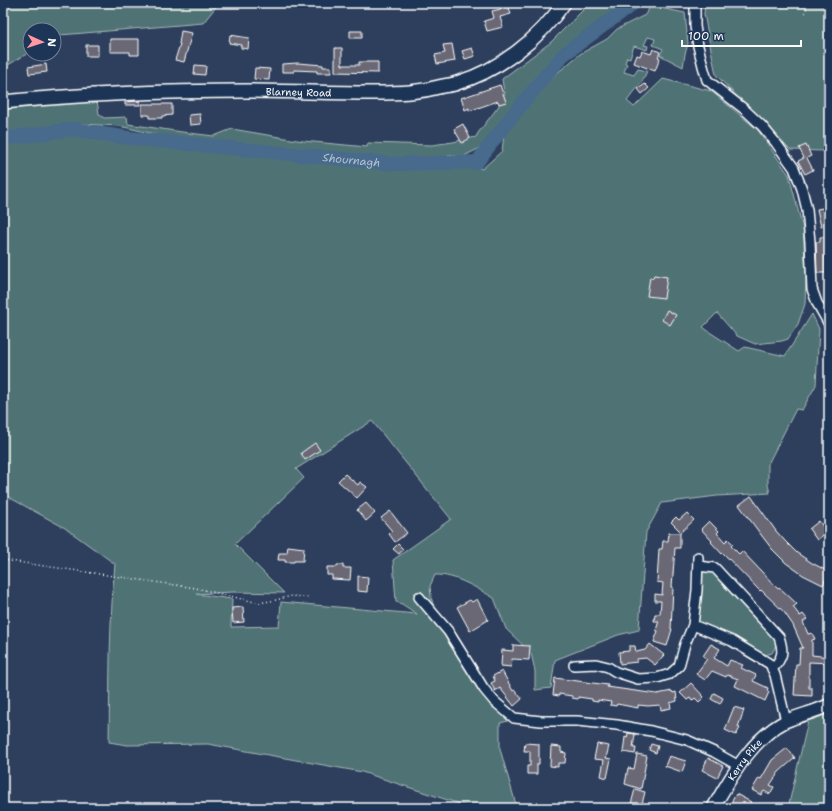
<svg xmlns="http://www.w3.org/2000/svg" width="832" height="811" viewBox="0 0 832 811" font-family="'Shantell Sans',sans-serif">
<rect width="100%" height="100%" fill="#2d3f5d"/>
<filter id="ink" filterUnits="userSpaceOnUse"><feTurbulence type="fractalNoise" baseFrequency=".025" numOctaves="2"/><feDisplacementMap in="SourceGraphic" scale="8" xChannelSelector="R" yChannelSelector="G"/><feConvolveMatrix kernelMatrix="1 2 1 2 8 2 1 2 1" color-interpolation-filters="sRGB"/></filter>
<g filter="url(#ink)">
<path fill="#507374" stroke="#a8b9ba" fill-rule="evenodd" d="M3 3H219L203 23 60 35 54 39V30H30V52L3 68Z
M588 3H627L560 54 532 84 503 122 480 148 462 157 448 155 482 169 502 151 504 135 526 106 556 74 580 54 607 39 617 29 643 16H644L651 6 685 13 688 44 685 54 683 67 660 55 663 49 653 45 655 39 648 37 644 45 648 46 647 50 634 46 630 58 627 57 625 63 627 64 624 72 634 75 638 69 647 71 642 82 627 101 634 107 663 79 711 91 758 130 789 175 803 229 806 274 805 304 798 324 788 339 782 341 755 344 737 336 717 313 703 327 711 333 739 351 745 347 785 356 812 314 819 329 816 385 802 410 796 409 768 464V485L770 493 717 496 662 503 646 532 639 630 618 635 555 660 551 688 535 690V671L531 653 506 629 494 598C478 589 455 574 435 575L430 586 431 597 439 625 483 694 497 710 503 714 508 721 500 723V749L517 808H472L362 772 208 744 127 745 109 742C110 682 109 623 115 564L65 528 3 494V144L17 141 71 134 98 137 182 148 195 143 119 126 81 124 3 136V109L97 100 99 114 104 118 127 117 128 124 189 133 214 136 232 129 303 141 367 147 368 143 432 145 453 142 476 137 478 133 498 107 505 93 503 86 502 79 551 42 584 9ZM372 421 451 519 393 560 396 602 402 604 417 614 281 602 279 626 231 627 232 599 196 594 233 592 284 593 235 544 304 478 296 469Z
M705 3H829V174L824 151 790 150 716 75 704 14Z
M710 569 733 594 771 632C776 641 778 644 772 653L765 655 729 635 708 627 699 622 696 614 701 571Z
M829 714V808H788L808 721Z"/>
<g fill="none" stroke-linecap="round" stroke-linejoin="round">
<path stroke="#466a8d" stroke-width="14" id="s1" d="M3 139 73 129 129 138 393 164 477 162 516 111 563 55 634 3"/>
</g>
<path fill="#6b6874" stroke="#fff" d="M508 5 511 14 500 17 503 27 487 31 484 21 494 18 492 11 501 9V7Z
M181 31 192 33 184 62 175 60 180 44H179Z
M350 31H362V38H350Z
M230 35 249 38 248 49 241 48V45L229 43Z
M110 39H139V55H130V52H110Z
M452 44 455 61 437 64 435 55 445 53 443 45Z
M86 45H98V56H86Z
M335 48H342V65H359V62H378V73L335 72Z
M472 48 475 56 465 59 462 51Z
M653 49 660 52 658 57 660 58 655 71 634 63 637 55 640 56 642 51 651 54Z
M298 63 323 65V67H331V73H317V71L294 70V72H282V64Z
M46 64 47 72 29 74 28 67Z
M195 65 206 66 205 75 194 74Z
M255 68 270 69 269 80 254 79Z
M645 84 649 88 642 94 638 89Z
M500 85 506 102 499 104 498 101 469 111V108L465 110 461 98Z
M140 101V105H125V102Z
M142 104H172V115L162 116V118H149V115H142Z
M200 114 201 124 190 125 189 115Z
M463 124 470 138 462 143 454 129Z
M806 145 811 156 807 158 813 170 805 174 798 161 804 158 799 148Z
M829 207V225L821 227 817 209Z
M820 237H827V241H829V255H825L826 273H817L816 242H820Z
M654 275 667 277 664 298 647 296 650 277 653 278Z
M667 310 676 315 670 325 662 320Z
M315 443 320 450 305 460 301 453Z
M345 474 358 485 360 482 367 487 357 498 338 481Z
M751 496 776 531 785 541 797 553 812 563 829 572 823 585 803 575 786 563 772 549 762 536 739 505Z
M366 503 375 513 366 521 357 510Z
M390 511 407 533 395 542 389 534 392 531 381 518Z
M687 513 694 520 681 532 671 522 676 517 679 520Z
M709 521 719 531 717 533 725 542 728 539 733 544 731 546 739 554 742 551 778 589 779 587 797 604 793 607 800 616 803 614 807 619 803 622 808 634 812 633 815 639 812 640V655L829 657V663L809 662V688H812V696L794 695 796 664H799L800 648H803L793 625 784 612 761 590 760 591 723 553 722 554 711 542 712 541 701 529Z
M819 521 827 532 817 540 809 529Z
M669 533H680V548H675L672 587H673L671 629H672L667 646 654 642 658 631 656 630 659 621H654L655 614H660L661 601H655V594L662 595 663 583 657 582 659 549H662L663 541H668Z
M398 544 403 549 399 554 393 549Z
M288 546 304 548 303 561H294V562H285V560H278L279 553H287Z
M337 565H343V568H351L350 580 332 579V575H327V567H337Z
M358 576 368 577 367 592 358 591Z
M477 599 488 620 470 631 457 607 470 600 472 602Z
M243 607 244 622 233 623 232 608Z
M650 644 664 655 655 665 646 658 637 659V662L620 664 619 652 629 651V646H635L636 652 645 650Z
M711 644 720 649 714 658 727 666 730 660 743 665 741 668 756 675 753 681 768 688 767 691 769 692 765 701 735 686 738 679 727 675 726 677 712 671 705 680 696 674 707 659 703 656Z
M513 645 530 646 529 660 512 659 511 667 501 666 502 650 513 651Z
M502 671 513 691 515 690 522 699 514 706 500 688 495 691 491 683 495 681 493 676Z
M555 678 608 685 607 687 657 694 672 691 673 693 676 692 677 701 670 703 671 708 661 710 660 705 648 706 638 705V708L617 704 616 706 610 705 611 702 598 700V702L592 701V699L578 697V699L572 698V696L559 694V696L553 695Z
M691 683 704 697 699 702 695 698 692 701 690 698 687 700 680 693Z
M714 693 723 698 720 704 711 699Z
M734 707 744 710 738 727 740 728 736 735 725 730Z
M628 733 635 734 633 748H636L635 754 623 752 625 737 627 738Z
M525 743 539 744V764H537V774H527V766H530V751H524Z
M597 744 609 746 606 758 611 759 607 778 601 776 604 760 594 759Z
M651 744 658 746 656 753 649 750Z
M551 746 561 747V752L566 753 565 763H558V767L550 766Z
M787 748 795 758 779 772 770 785 774 787 770 794 764 791 761 795 752 790 759 778 761 779 772 760Z
M637 754 647 756 641 789 625 784 628 768 634 769Z
M669 756 686 761 682 772 665 766Z
M708 758 723 766 717 778 702 770Z
M635 789 645 792 641 808H630Z
M736 794 751 802 748 808H728Z"/>
<g fill="none" stroke-linecap="round" stroke-linejoin="round">
<g stroke="#fff" stroke-width="12">
<path id="minor" d="M695 3V26L698 46 703 66 707 80 744 109 762 126 776 143 794 168 802 189 807 210 810 242 812 289 817 303 829 324
M698 566 715 568 779 637C784 652 783 658 772 669
M419 597 448 631 484 689 494 701 514 718 541 721H577L617 725 651 731 687 740 714 752 739 766
M693 625 697 590 698 557
M574 665 596 664 608 667 616 672 638 679 657 678 670 674 679 666 685 644 693 625 732 641 770 664 775 675 786 721"/>
</g>
<g stroke="#fff" stroke-width="15">
<g id="tertiary">
<path id="s2" d="M713 808C731 777 752 738 786 721 800 715 815 712 829 705"/>
</g>
</g>
<g stroke="#fff" stroke-width="16">
<g id="secondary">
<path id="s3" d="M3 102C84 94 166 91 247 91 288 91 330 93 371 93 384 93 397 93 410 92 421 91 432 89 443 86 448 85 453 85 457 83 500 70 539 39 564 3"/>
</g>
</g>
<path stroke="#fff" stroke-width="1.5" stroke-dasharray="1 3" stroke-linecap="butt" d="M805 13 808 3
M3 560 196 588 259 603 276 600 292 596 308 597"/>
<use href="#minor" stroke="#1d3557" stroke-width="9"/>
<use href="#tertiary" stroke="#1d3557" stroke-width="12"/>
<use href="#secondary" stroke="#1d3557" stroke-width="13"/>
</g>
</g>
<g text-anchor="middle" dominant-baseline="central" stroke-width="3.5" stroke-linejoin="round" paint-order="stroke">
<g font-size="10" fill="#fff" stroke="#1d3557">
<text stroke="none"><textPath href="#s3" startOffset="296">Blarney Road</textPath></text>
<text stroke="none"><textPath href="#s2" startOffset="58">Kerry Pike</textPath></text>
</g>
<g font-size="11" font-style="italic" fill="#b5c3d1" stroke="#1d3557">
<text stroke="none"><textPath href="#s1" startOffset="351">Shournagh</textPath></text>
</g>
</g>
<rect width="832" height="811" fill="none" stroke="#1d3557" stroke-width="16"/>
<rect x="8" y="8" width="816" height="795" fill="none" stroke="#fff" stroke-width="1.5" filter="url(#ink)"/>
<g transform="translate(42 42) rotate(93)"><circle r="19" fill="#1d3557" stroke="#77869a"/>
<path d="M0-3L7 15L0 10L-7 15Z" fill="#ff9aa2"/>
<text y="-6" font-size="11" font-weight="bold" text-anchor="middle" fill="#ffffff">N</text>
</g>
<path d="M682 40v6h119v-6" fill="none" stroke="#ffffff" stroke-width="2"/>
<text x="688" y="40" font-size="12" fill="#ffffff" stroke="#1d3557" stroke-width="3" paint-order="stroke">100 m</text>
</svg>
